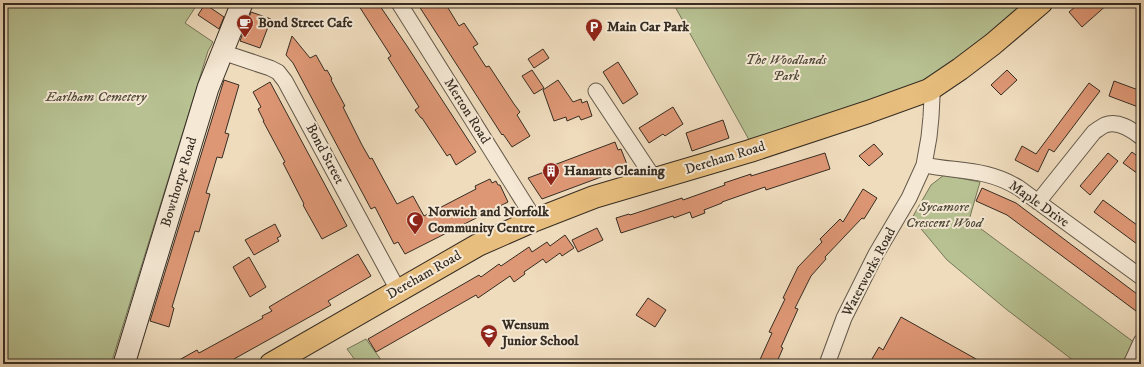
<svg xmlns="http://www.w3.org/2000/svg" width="1144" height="367" viewBox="0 0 1144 367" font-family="'IM FELL DW Pica',serif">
<rect width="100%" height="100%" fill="#efdcbd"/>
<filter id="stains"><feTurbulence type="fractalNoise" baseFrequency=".005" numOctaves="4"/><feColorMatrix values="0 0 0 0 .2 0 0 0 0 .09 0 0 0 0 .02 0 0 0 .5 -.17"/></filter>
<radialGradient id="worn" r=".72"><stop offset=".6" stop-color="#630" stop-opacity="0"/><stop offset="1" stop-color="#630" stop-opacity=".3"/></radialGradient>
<path fill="#b7c192" stroke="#76775a" d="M3 3H198L185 23 213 42 208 51 111 364H3Z
M673 3H1029L962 55 932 75 894 97 753 147Z
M944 175 980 182 969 220 1135 343 1128 364H1074V361L1006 309 947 260 912 218 931 185Z
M366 339 384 364H358L347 349Z"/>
<path fill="#de9775" stroke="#362d23" d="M357 3H378L407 46 476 152 456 165 450 154 447 156 422 118H421L415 110 419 107 388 58 391 56Z
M417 3H445L459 26 464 23 478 44 473 47 486 67 489 66 514 104 520 112 517 115 530 136 512 147 503 134 502 135Z
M1080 3H1109L1082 27 1069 12Z
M205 4 224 17 219 29 198 15Z
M251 12 271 19 260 48 240 41Z
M292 36 310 58 316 55 325 71 327 70 332 79 331 80 345 106 343 107 362 145 370 159 372 158 380 173 397 204 413 196 424 216 476 189 475 186 490 179 492 183 496 181 498 185H500L508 202 405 254 398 242 394 244 375 207 371 209 293 63 286 55Z
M543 49 549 58 534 68 528 59Z
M618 62 638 94 623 104 603 72Z
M532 70 544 88 534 94 522 76Z
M1007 70 1017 80 1001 95 991 85Z
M224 80 239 85 225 133 229 134 222 158 217 157 211 177 206 193 210 194 199 232 195 231 172 307 174 308 169 327 150 321Z
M558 80 573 102 581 99 582 103 587 101 592 116 581 120 579 116 567 121 566 117 554 121 543 90Z
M1114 81 1141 91V108L1109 96Z
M270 82 347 226 322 239 303 205 304 204 283 163 285 162 263 121H264L258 109 261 107 253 92Z
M1089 83 1100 91 1054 152 1049 149 1038 172 1015 160 1022 146 1036 154Z
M673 107 683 124 665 136 663 134 649 143 639 128Z
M723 120 729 138 692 151 686 133Z
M615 142 618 150 621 149 628 167 542 199 528 178 555 168 554 165Z
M874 144 883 154 869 166 859 156Z
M1132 152 1141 159V176L1123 163Z
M825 153 830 169 766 190 765 187 722 202V203L704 210 705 213 692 218 690 212 674 218 673 216 621 233 616 218 629 214 630 215 682 198 683 200 725 185 724 183 751 174V176Z
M1108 153 1118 161 1090 195 1080 186Z
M982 188 1016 203 1141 297V305L1136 311 1007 215 976 201Z
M863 189 877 198 864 219 862 218 825 257 826 259 811 276 795 308 798 309 781 347 783 348 776 364H758L772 333 769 332 785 299 783 298 798 267 822 242 820 239 840 219 843 222Z
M1103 200 1141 228V247L1094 212Z
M275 224 281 236 277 238 279 241 254 255 245 240Z
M597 228 603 240 578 252 572 240Z
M565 235 574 248 562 256 560 253 546 263 543 259 524 272 525 274 514 282 510 276 478 298 476 295 376 352 368 339 479 275 481 277 499 264 501 266 529 247 532 252 547 242 550 246Z
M358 254 371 276 328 301 331 305 225 364H172L197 350 199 353 263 318 262 316 272 311 269 307Z
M249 257 266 287 250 297 233 267Z
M648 298 666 310 655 327 636 315Z
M901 317 985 364H869L879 347 883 350Z"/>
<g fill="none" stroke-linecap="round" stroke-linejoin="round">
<g stroke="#64594a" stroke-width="17">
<path id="street" d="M399 3 535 220
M222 52 270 68 278 72 285 81 398 290
M596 91 649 171 653 179
M924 165C959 172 986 168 1019 188L1141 277
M1038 202 1094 132C1097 130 1101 127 1105 125 1118 120 1131 129 1141 137
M827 364 844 318 876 254 909 198 924 165 929 137 931 117 932 97 929 90
M1131 364 1141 342"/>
</g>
<g stroke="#362d23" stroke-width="23">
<path id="secondary" d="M124 364 208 88 242 3"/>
</g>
<g stroke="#362d23" stroke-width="24">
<path id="primary" d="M271 364 478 245 535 220 594 197 750 151 868 112 929 90 960 69 993 44 1041 3"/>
</g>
<use href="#street" stroke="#f5e8d4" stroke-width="15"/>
<use href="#secondary" stroke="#f5e8d4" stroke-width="21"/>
<use href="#primary" stroke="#e8be7e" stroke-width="22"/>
</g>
<defs>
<g id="cafe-pin" transform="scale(0.9)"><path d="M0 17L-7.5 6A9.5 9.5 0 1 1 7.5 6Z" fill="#8f2418" stroke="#f5e8d4"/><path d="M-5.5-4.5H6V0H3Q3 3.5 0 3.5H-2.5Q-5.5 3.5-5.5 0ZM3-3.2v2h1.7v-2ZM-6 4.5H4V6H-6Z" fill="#fff"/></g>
<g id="parking-pin" transform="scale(0.9)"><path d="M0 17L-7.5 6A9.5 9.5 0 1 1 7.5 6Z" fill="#8f2418" stroke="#f5e8d4"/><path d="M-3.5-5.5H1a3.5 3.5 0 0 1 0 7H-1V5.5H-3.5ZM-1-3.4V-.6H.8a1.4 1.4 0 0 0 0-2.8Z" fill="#fff"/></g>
<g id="building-pin" transform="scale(0.9)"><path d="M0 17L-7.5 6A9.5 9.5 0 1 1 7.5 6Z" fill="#8f2418" stroke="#f5e8d4"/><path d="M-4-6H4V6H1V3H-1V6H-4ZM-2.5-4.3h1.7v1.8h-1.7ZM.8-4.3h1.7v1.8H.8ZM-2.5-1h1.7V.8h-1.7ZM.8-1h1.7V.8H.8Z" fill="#fff"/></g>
<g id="mosque-pin" transform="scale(0.9)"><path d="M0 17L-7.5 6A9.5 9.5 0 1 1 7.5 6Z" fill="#8f2418" stroke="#f5e8d4"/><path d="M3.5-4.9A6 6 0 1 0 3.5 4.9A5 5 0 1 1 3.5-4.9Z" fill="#fff"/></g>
<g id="school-pin" transform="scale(0.9)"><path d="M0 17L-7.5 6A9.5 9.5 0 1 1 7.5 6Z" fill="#8f2418" stroke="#f5e8d4"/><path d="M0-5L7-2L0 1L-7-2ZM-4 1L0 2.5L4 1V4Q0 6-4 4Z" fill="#fff"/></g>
</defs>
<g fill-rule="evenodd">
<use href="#cafe-pin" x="245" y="23"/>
<use href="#parking-pin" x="594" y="27"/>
<use href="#building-pin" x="551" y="171"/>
<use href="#mosque-pin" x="415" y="220"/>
<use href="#school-pin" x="489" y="333"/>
</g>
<g text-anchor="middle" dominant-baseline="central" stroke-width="4" stroke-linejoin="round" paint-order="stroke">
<g font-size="14" font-weight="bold" fill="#362d23" stroke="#f5e8d4" text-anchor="start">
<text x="258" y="23">Bond Street Cafe</text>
<text x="607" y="27">Main Car Park</text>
<text x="564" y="171">Hanants Cleaning</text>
<text x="428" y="212">Norwich and Norfolk<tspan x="428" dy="16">Community Centre</tspan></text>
<text x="502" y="325">Wensum<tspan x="502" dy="16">Junior School</tspan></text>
</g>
<g font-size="14" font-style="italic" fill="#504b39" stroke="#f5e8d4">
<text x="786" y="60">The Woodlands<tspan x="786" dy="16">Park</tspan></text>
<text x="96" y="97">Earlham Cemetery</text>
<text x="944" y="207">Sycamore<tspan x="944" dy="16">Crescent Wood</tspan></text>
</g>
<g font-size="14" fill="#362d23" stroke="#f5e8d4">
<text transform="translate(467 111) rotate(58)">Merton Road</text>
<text transform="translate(325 154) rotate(62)">Bond Street</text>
<text transform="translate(725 158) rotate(-17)">Dereham Road</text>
<text transform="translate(179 182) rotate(-73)">Bowthorpe Road</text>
<text transform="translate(1039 204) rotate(35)">Maple Drive</text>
<text transform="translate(869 272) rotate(-62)">Waterworks Road</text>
<text transform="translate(424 275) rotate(-30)">Dereham Road</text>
</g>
</g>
<rect width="1144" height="367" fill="none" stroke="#efdcbd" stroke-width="16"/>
<rect x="4" y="4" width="1136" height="359" fill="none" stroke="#362d23" stroke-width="2"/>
<rect x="8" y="8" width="1128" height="351" fill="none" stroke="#362d23"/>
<rect width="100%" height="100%" filter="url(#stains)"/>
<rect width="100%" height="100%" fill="url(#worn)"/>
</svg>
